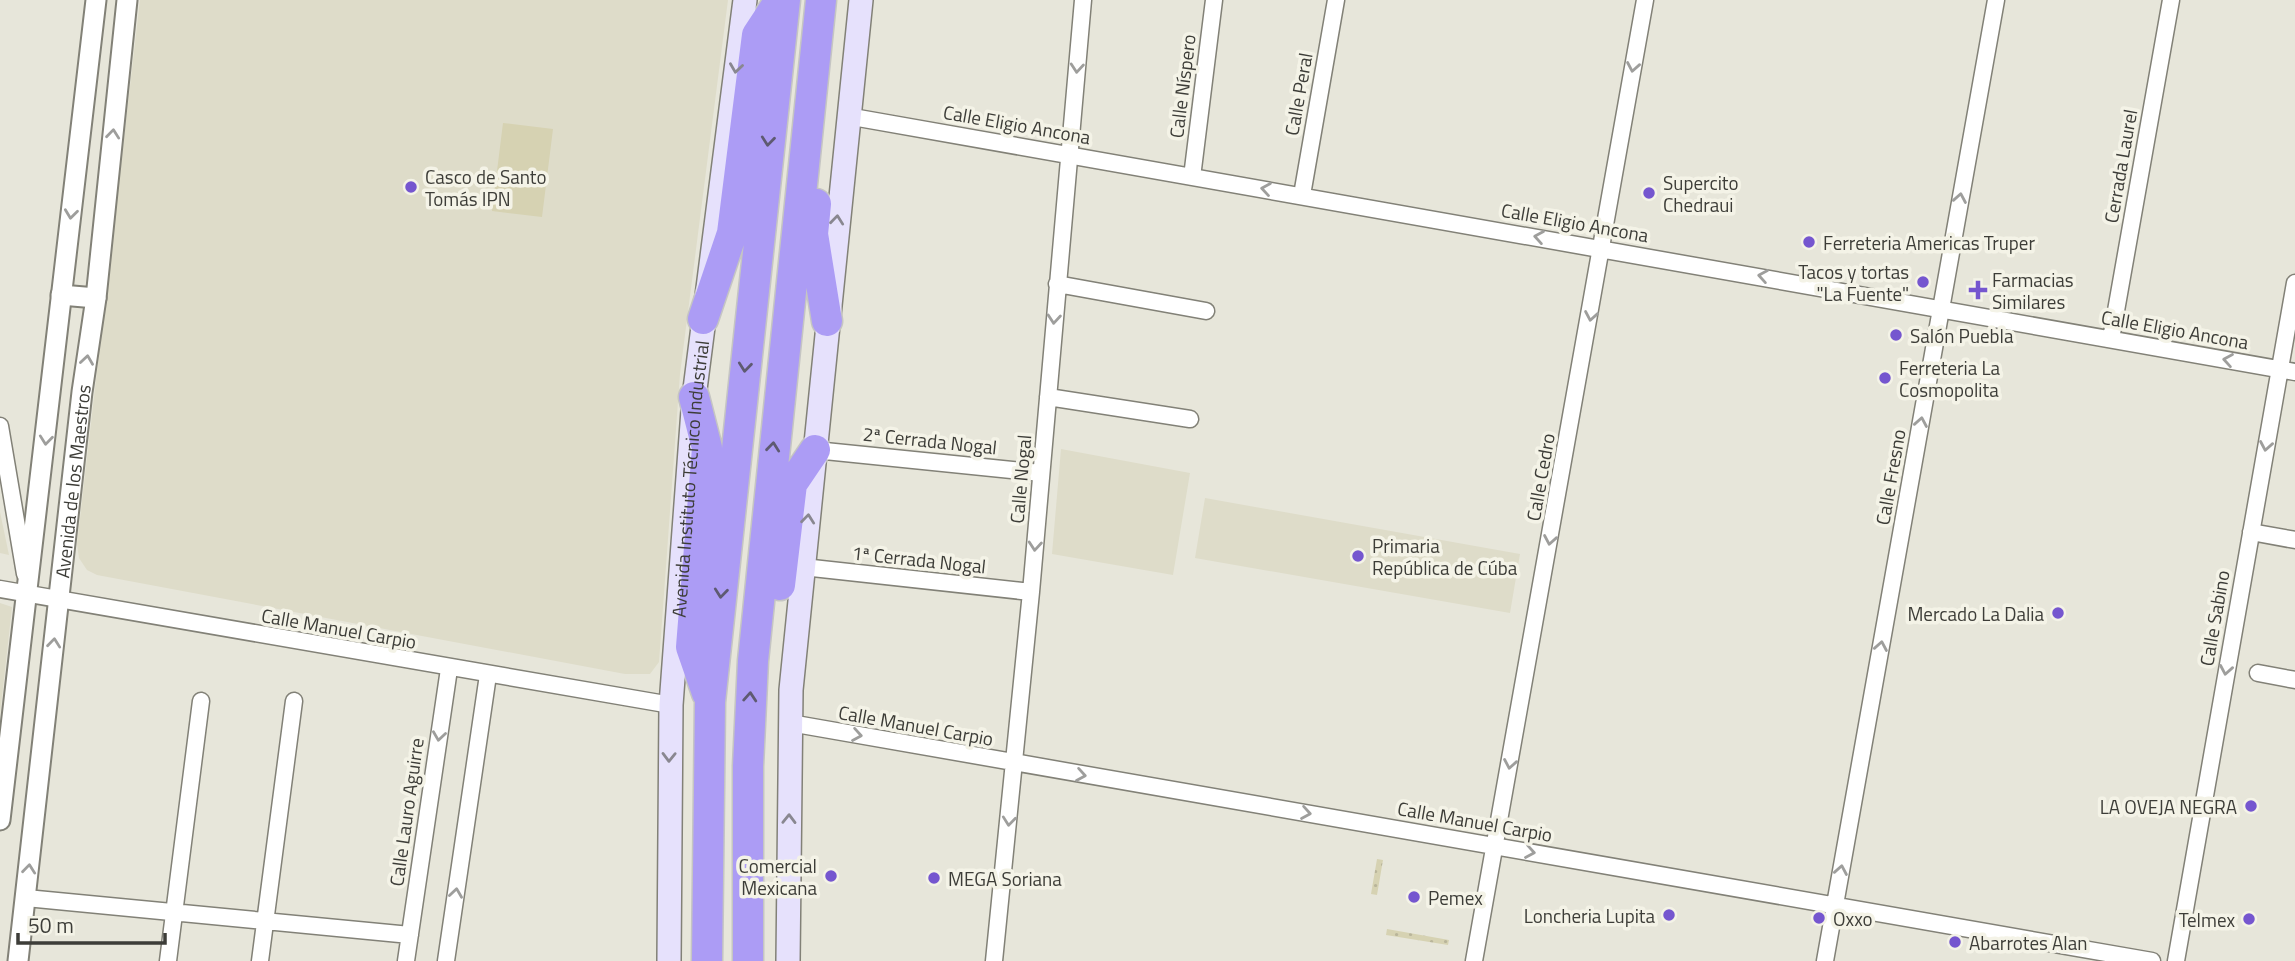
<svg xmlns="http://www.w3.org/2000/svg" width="2295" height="961" viewBox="0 0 2295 961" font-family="'Titillium Web',sans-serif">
<defs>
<pattern id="grass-dots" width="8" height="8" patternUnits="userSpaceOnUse" patternTransform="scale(1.75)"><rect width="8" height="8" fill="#d6d2b2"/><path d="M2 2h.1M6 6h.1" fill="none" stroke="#b9b59a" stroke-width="1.8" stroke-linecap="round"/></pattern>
</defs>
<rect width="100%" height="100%" fill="#e7e6da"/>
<path fill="#dedcc9" d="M140 0H728L680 374 659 662 650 674H625L97 575 87 570 79 558 77 544Z
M1061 449 1190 473 1173 575 1052 554Z
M1205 498 1520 554 1510 613 1195 558Z
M0 512 9 555 0 553Z
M0 603 12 607 0 715Z"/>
<path fill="url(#grass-dots)" d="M1377 859 1383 860 1377 895 1371 894Z
M1387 929 1449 940 1448 945 1386 935Z"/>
<path fill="#d6d2b2" d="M503 123 553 129 542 217 492 211Z"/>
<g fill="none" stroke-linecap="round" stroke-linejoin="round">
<g stroke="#828177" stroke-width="19">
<path id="minor" d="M847 116 2295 372
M1192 177 1214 0
M1302 195 1336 0
M1057 284 1206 311
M2111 339 2171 0
M1048 397 1190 419
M0 426 25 574
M815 450 1041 473
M2251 532 2295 540
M803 567 1031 592
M0 589 671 705
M2258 673 2295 680
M790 723 2152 961
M26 898 410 935
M168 961 201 701
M260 961 294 701
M406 961 449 669
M446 961 488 675
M994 961 1031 592 1083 0
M1474 961 1645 0
M1825 961 1996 0
M2176 961 2295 283"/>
</g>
<g stroke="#828177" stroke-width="23">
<g id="tertiary">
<path d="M61 295 96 298"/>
<path d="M0 820 96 0"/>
<path id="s1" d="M18 961 82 392 96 298 127 0"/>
</g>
</g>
<g stroke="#828177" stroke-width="26">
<g id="secondary">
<path id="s2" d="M669 961 671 705 694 397 745 0"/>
<path d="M788 961 791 690 861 0"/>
</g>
</g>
<g stroke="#c5c5c3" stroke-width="33">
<path id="motorway" d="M816 204 813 234 827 321
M703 319 732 233 757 35 780 0
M694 397 707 448 691 647 707 693
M780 585 792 484 815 450
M707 961 710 702 785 0
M748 961V766L753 661 821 0"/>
</g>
<use href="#minor" stroke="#fff" stroke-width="16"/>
<use href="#tertiary" stroke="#fff" stroke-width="19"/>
<use href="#secondary" stroke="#e6e1fc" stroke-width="23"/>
<use href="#motorway" stroke="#ac9cf5" stroke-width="30"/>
</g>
<defs><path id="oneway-chevron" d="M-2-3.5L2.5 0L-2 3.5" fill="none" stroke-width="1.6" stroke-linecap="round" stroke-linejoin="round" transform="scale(1.75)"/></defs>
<g stroke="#9e9e9c">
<use href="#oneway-chevron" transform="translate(1633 67) rotate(100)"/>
<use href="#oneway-chevron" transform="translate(1077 68) rotate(95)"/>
<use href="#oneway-chevron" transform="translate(113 134) rotate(-84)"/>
<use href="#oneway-chevron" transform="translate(1266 189) rotate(-171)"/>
<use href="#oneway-chevron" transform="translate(1960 198) rotate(-80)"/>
<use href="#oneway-chevron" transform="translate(71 214) rotate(97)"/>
<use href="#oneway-chevron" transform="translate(1539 237) rotate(-170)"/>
<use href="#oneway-chevron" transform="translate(1763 276) rotate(-170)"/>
<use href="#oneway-chevron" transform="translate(1591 316) rotate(100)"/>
<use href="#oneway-chevron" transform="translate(1054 319) rotate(95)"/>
<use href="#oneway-chevron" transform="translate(87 360) rotate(-82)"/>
<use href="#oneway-chevron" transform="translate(2228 360) rotate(-170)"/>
<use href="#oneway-chevron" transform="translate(1921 422) rotate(-80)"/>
<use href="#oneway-chevron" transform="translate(46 440) rotate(96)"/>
<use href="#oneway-chevron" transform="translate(2266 446) rotate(100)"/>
<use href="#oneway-chevron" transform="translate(1550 540) rotate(100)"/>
<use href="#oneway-chevron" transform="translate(1035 546) rotate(95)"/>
<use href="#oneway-chevron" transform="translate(54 643) rotate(-84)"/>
<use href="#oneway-chevron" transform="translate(1881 646) rotate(-80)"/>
<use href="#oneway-chevron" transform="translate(2226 670) rotate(100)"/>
<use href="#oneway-chevron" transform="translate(857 735) rotate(10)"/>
<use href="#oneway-chevron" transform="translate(439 736) rotate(98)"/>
<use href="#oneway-chevron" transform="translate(1510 764) rotate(100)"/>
<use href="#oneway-chevron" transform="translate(1081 775) rotate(10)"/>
<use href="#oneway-chevron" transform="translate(1306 813) rotate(10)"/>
<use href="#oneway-chevron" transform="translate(1009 821) rotate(96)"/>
<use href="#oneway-chevron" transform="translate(1530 852) rotate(10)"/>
<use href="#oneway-chevron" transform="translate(29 869) rotate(-84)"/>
<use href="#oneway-chevron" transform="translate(1841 870) rotate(-80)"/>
<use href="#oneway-chevron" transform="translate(456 893) rotate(-82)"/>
</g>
<g stroke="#898790">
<use href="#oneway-chevron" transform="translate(736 68) rotate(98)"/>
<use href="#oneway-chevron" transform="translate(837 220) rotate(-84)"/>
<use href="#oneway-chevron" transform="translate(808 519) rotate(-84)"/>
<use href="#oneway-chevron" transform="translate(669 757) rotate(91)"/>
<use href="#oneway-chevron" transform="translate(789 819) rotate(-89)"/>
</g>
<g stroke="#5e5a71">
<use href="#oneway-chevron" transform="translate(768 141) rotate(96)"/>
<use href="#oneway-chevron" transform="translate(745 367) rotate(96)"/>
<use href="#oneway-chevron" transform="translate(773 447) rotate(-84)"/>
<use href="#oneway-chevron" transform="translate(721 593) rotate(96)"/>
<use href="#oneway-chevron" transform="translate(750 697) rotate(-86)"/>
</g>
<g fill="#7556cf" stroke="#f4f3e7" stroke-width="2.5">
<circle cx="411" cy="187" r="7"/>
<circle cx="1649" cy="193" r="7"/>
<circle cx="1809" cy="242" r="7"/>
<circle cx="1923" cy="282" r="7"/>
<path d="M1974.5 279.5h7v7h7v7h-7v7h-7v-7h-7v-7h7z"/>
<circle cx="1896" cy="335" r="7"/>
<circle cx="1885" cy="378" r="7"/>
<circle cx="1358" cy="556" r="7"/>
<circle cx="2058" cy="613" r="7"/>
<circle cx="2251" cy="806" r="7"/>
<circle cx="831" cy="876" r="7"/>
<circle cx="934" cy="878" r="7"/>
<circle cx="1414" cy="897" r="7"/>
<circle cx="1669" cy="915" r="7"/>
<circle cx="1819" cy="918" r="7"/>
<circle cx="2249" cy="919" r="7"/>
<circle cx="1955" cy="942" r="7"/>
</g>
<g text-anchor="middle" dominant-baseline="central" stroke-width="7" stroke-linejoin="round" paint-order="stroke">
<g font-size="19" fill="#3d3d38" stroke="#f4f3e7">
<text transform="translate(1182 86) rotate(-83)">Calle Níspero</text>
<text transform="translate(1298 94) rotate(-80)">Calle Peral</text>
<text transform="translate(1017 124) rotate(10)">Calle Eligio Ancona</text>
<text transform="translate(2120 166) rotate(-80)">Cerrada Laurel</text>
<text transform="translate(1575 222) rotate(10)">Calle Eligio Ancona</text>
<text transform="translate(2175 329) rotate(10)">Calle Eligio Ancona</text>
<text transform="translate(930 440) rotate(6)">2ª Cerrada Nogal</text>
<text transform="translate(1540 477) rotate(-80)">Calle Cedro</text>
<text transform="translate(1890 477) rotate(-80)">Calle Fresno</text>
<text stroke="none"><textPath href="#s2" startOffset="483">Avenida Instituto Técnico Industrial</textPath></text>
<text transform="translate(1020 479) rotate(-85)">Calle Nogal</text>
<text stroke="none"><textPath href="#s1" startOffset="483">Avenida de los Maestros</textPath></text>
<text transform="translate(919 559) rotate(6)">1ª Cerrada Nogal</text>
<text transform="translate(2214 618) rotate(-80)">Calle Sabino</text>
<text transform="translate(339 628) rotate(10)">Calle Manuel Carpio</text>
<text transform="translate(916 725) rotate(10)">Calle Manuel Carpio</text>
<text transform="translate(406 812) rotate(-82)">Calle Lauro Aguirre</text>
<text transform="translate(1475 821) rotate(10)">Calle Manuel Carpio</text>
</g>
<g font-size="19" fill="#3d3d38" stroke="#f4f3e7" text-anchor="start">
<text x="425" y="176">Casco de Santo<tspan x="425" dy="22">Tomás IPN</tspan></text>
<text x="1663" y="182">Supercito<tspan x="1663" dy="22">Chedraui</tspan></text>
<text x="1823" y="242">Ferreteria Americas Truper</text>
<text x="1909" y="271" text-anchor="end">Tacos y tortas<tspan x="1909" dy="22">"La Fuente"</tspan></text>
<text x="1992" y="279">Farmacias<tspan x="1992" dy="22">Similares</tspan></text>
<text x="1910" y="335">Salón Puebla</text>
<text x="1899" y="367">Ferreteria La<tspan x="1899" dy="22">Cosmopolita</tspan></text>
<text x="1372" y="545">Primaria<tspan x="1372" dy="22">República de Cúba</tspan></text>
<text x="2044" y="613" text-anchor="end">Mercado La Dalia</text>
<text x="2237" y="806" text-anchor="end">LA OVEJA NEGRA</text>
<text x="817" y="865" text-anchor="end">Comercial<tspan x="817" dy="22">Mexicana</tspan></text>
<text x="948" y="878">MEGA Soriana</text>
<text x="1428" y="897">Pemex</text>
<text x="1655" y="915" text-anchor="end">Loncheria Lupita</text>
<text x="1833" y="918">Oxxo</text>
<text x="2235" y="919" text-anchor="end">Telmex</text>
<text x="1969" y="942">Abarrotes Alan</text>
</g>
</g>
<path d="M18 933v10h147v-10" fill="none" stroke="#3d3d38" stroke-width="3.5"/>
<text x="28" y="933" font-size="21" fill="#3d3d38" stroke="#f4f3e7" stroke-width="5" paint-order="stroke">50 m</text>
</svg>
